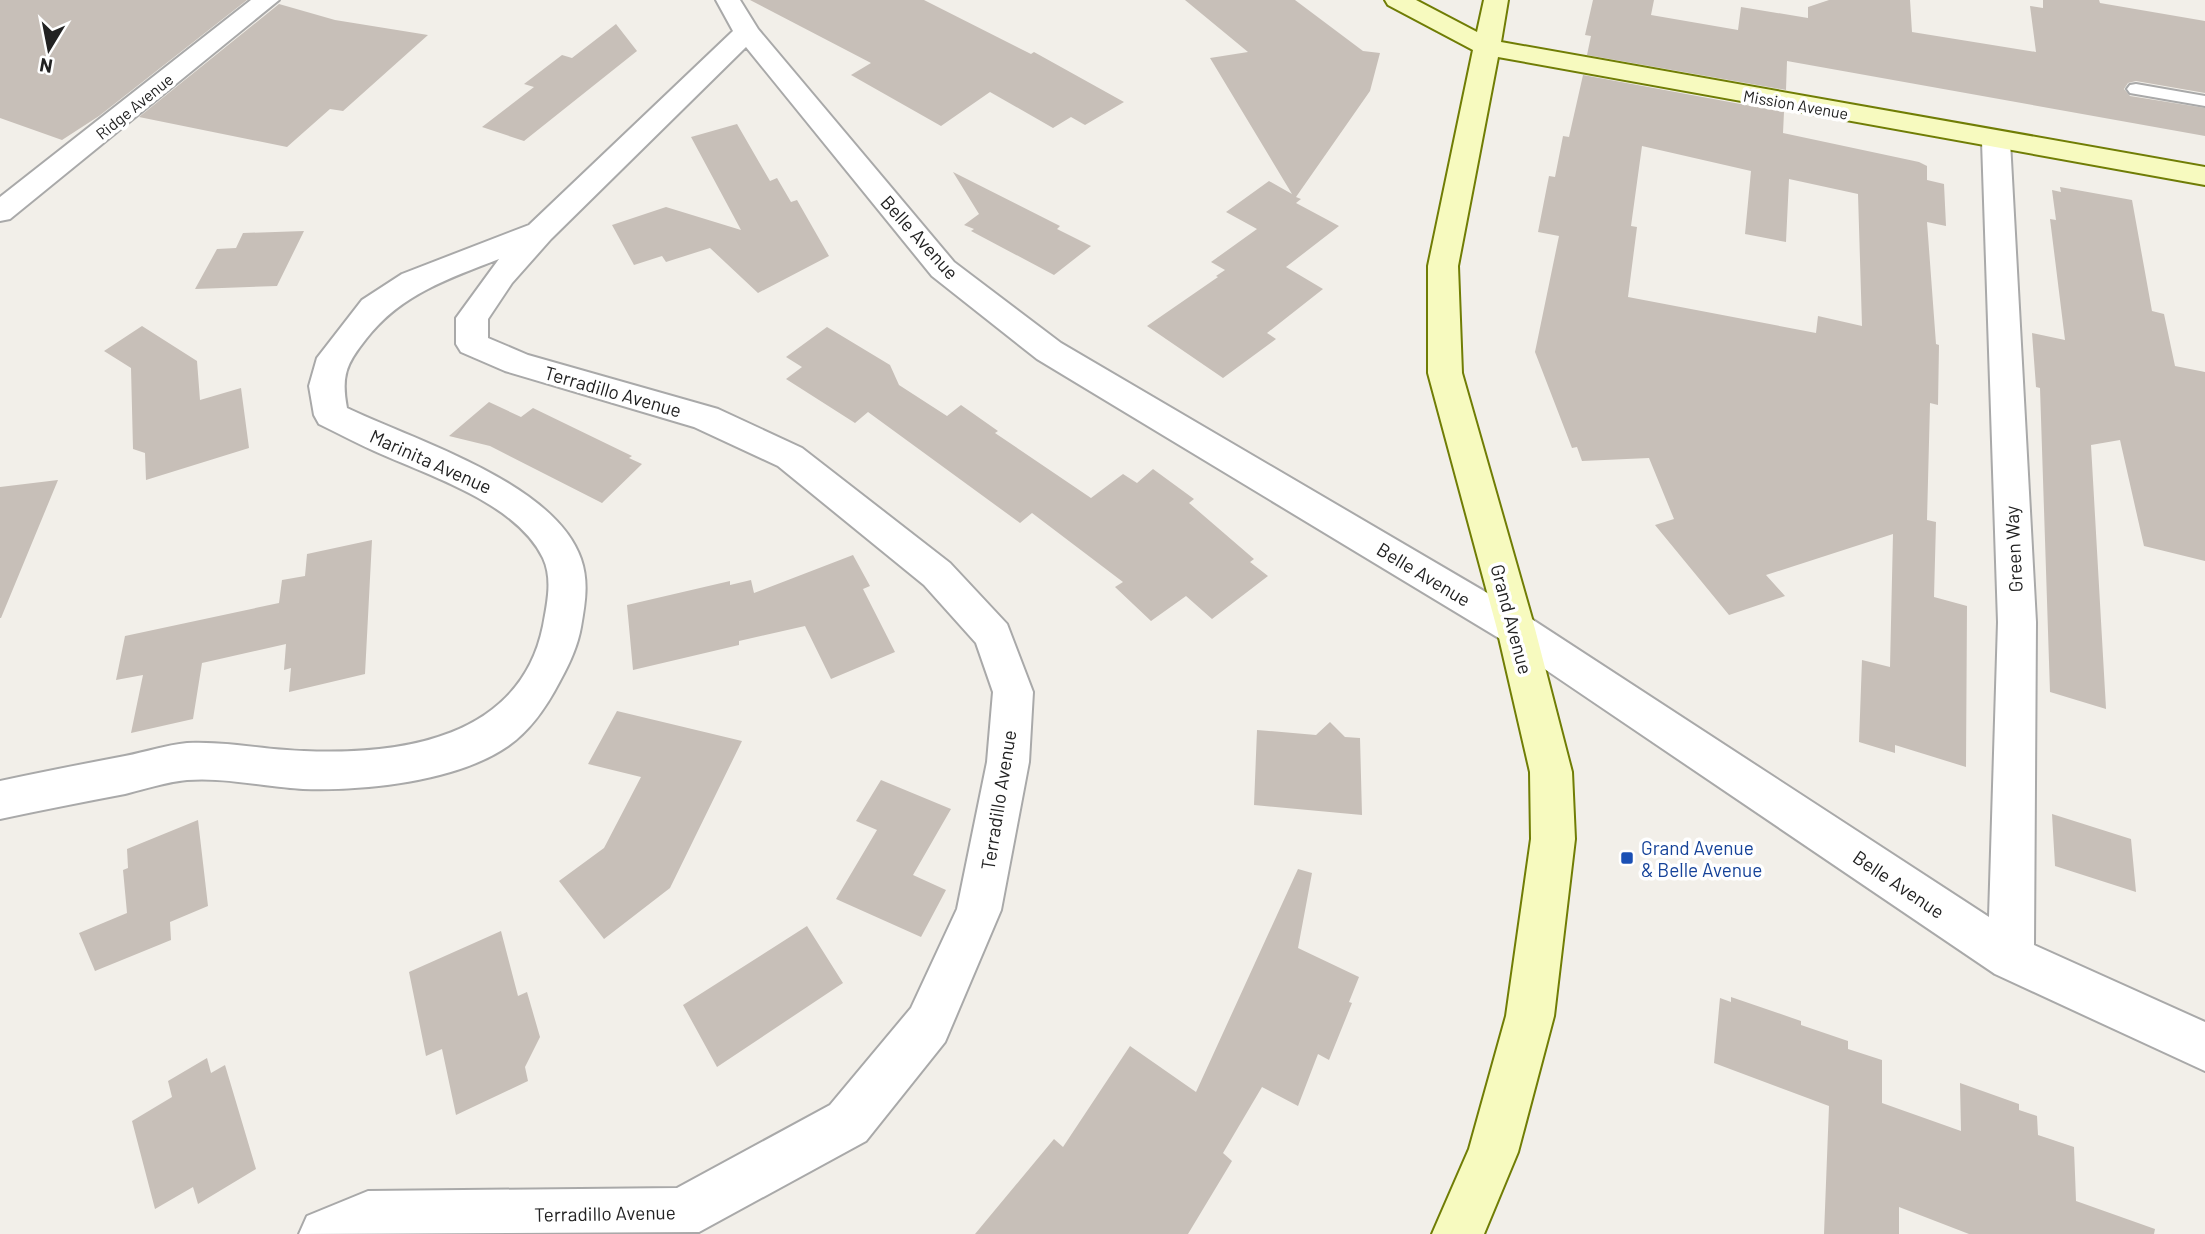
<svg xmlns="http://www.w3.org/2000/svg" width="2205" height="1234" viewBox="0 0 2205 1234" font-family="Barlow,sans-serif">
<rect width="100%" height="100%" fill="#f2efe9"/>
<path fill="#c7bfb8" fill-rule="evenodd" d="M0 0H247L99 116 62 140 0 118Z
M750 0H924L1031 54 1034 52 1124 102 1085 125 1071 117 1053 128 990 92 941 126 851 75 871 63Z
M1185 0H1295L1363 51 1380 53 1370 91 1296 197 1301 199 1296 203 1339 226 1286 267 1323 289 1267 333 1276 339 1223 378 1147 326 1218 277 1216 276 1225 270 1211 262 1257 229 1226 212 1269 181 1292 194 1210 58 1248 52Z
M1593 0H1654L1651 15 1738 30 1741 7 1808 18V7L1829 0H1910L1912 32 2036 52 2030 6 2043 8V0H2099L2100 3 2205 21V93L2136 81 2128 83 2124 89 2130 96 2205 108V136L1787 61 1786 90 1587 55 1591 36 1585 35Z
M279 4 335 20 428 35 343 111 330 109 287 147 139 117Z
M616 24 637 51 524 141 482 127 534 87 524 84 562 55 572 58Z
M1583 75 1784 112 1783 133 1919 162 1927 166V180L1944 184 1946 226 1927 222 1936 344 1939 345 1938 405 1930 403 1927 520 1936 522 1934 597 1967 606 1966 767 1895 745V753L1859 742 1862 660 1890 667 1893 534 1766 575 1785 596 1729 615 1655 525 1674 519 1649 458 1582 461 1577 447 1572 448 1535 352 1559 236 1538 232 1549 176 1555 177 1563 136 1569 137ZM1642 146 1751 171 1745 234 1786 242 1789 179 1858 194 1862 326 1818 316 1816 333 1628 297 1637 227 1631 226Z
M737 124 770 181 777 178 791 202 797 200 829 256 758 293 710 248 666 262 662 256 634 265 612 225 666 207 741 230 691 137Z
M953 172 1060 226 1057 229 1091 246 1054 275 971 231 974 229 964 225 979 214Z
M2060 187 2132 200 2152 311 2164 314 2175 366 2205 372V561L2144 546 2120 440 2091 445 2106 709 2050 692 2040 388 2036 387 2032 333 2065 340 2050 219 2056 220 2052 190 2061 192Z
M304 231 277 286 195 289 217 249 236 248 243 233Z
M142 326 197 361 200 400 241 388 249 448 146 480 145 453 133 449 131 368 104 351Z
M827 327 890 365 899 385 947 416 961 405 998 431 995 433 1091 498 1123 474 1137 483 1153 469 1194 499 1189 503 1254 559 1250 562 1268 576 1212 619 1186 596 1151 621 1115 587 1123 582 1032 513 1020 523 868 412 855 423 786 379 802 367 786 357Z
M489 402 521 417 533 408 632 456 629 458 642 464 602 503 490 446 449 436Z
M58 480 1 618H0V487Z
M372 540 365 674 289 692 291 668 284 670 286 644 202 663 193 719 131 733 143 675 116 680 125 636 279 603 282 580 305 576 307 554Z
M853 555 870 586 863 589 895 652 831 679 805 626 739 641V645L633 670 627 605 730 581V585L751 580 754 593Z
M617 711 742 741 670 888 604 939 559 881 604 848 641 777 588 764Z
M1330 722 1345 737 1360 738 1362 815 1254 805 1257 730 1316 735Z
M881 780 951 809 913 875 946 890 921 937 836 899 877 830 856 821Z
M2052 814 2131 839 2136 892 2055 866Z
M198 820 208 906 170 922 171 940 95 971 79 933 127 913 123 870 128 868 127 849Z
M1298 869 1312 873 1298 948 1359 977 1349 1002 1352 1003 1329 1060 1318 1054 1298 1106 1262 1087 1223 1153 1232 1161 1188 1234H975L1054 1139 1063 1147 1130 1046 1196 1092Z
M807 926 843 983 717 1067 683 1005Z
M501 931 518 996 527 992 540 1037 525 1067 528 1081 456 1115 442 1049 426 1056 409 972Z
M1731 997 1801 1021V1025L1848 1041V1049L1882 1060V1103L1961 1131 1960 1083 2019 1104V1110L2037 1116 2038 1135 2074 1147 2076 1201 2155 1229 2154 1234H1969L1899 1207V1234H1824L1829 1106 1714 1063 1720 998 1731 1002Z
M207 1058 211 1073 225 1065 256 1169 198 1204 193 1187 155 1209 132 1121 172 1097 168 1081Z"/>
<g fill="none" stroke-linecap="round" stroke-linejoin="round">
<g stroke="#a9a9a9" stroke-width="4">
<path id="lane" d="M2136 84 2205 96V106L2130 93 2127 89 2130 85Z"/>
</g>
<g stroke="#a9a9a9" stroke-width="4">
<path id="street" d="M251 0H279L10 219 0 221V197Z
M716 0H740L758 29 954 262 1061 343 1530 618 1989 917 1998 622 1982 141 1986 135 1996 133 2006 135 2010 141 2036 622 2034 945 2205 1022V1071L1995 974 1502 640 1037 359 932 276 746 47 551 239 512 283 488 319V338L528 355 718 409 802 448 950 563 1007 624 1033 692 1029 762 1001 910 945 1042 866 1141 699 1232 299 1234 307 1216 368 1191 677 1188 830 1105 911 1008 957 909 987 762 993 692 976 643 924 585 778 466 694 427 505 371 461 352 456 344V318L499 259C448 279 401 294 366 339 346 364 341 376 347 408 416 441 555 483 581 559 589 582 585 604 581 627 578 645 569 665 560 681 547 706 531 730 508 746 456 782 364 791 303 789 264 787 226 777 187 780 166 782 145 789 125 794 83 802 41 810 0 819V781C42 772 83 764 125 756 146 752 166 745 187 743 226 741 265 750 304 751 400 755 520 739 543 626 547 604 553 579 543 558 517 504 433 477 381 454 360 445 340 434 319 424L314 415 309 386 317 358 362 300 402 274 529 225 733 31Z"/>
</g>
<g stroke="#707d05" stroke-width="4">
<path id="secondary" d="M1385 0H1416L1477 32 1484 0H1508L1501 42 2205 167V185L1498 57 1458 266 1462 373 1535 629 1572 772 1575 839 1554 1016 1518 1152 1484 1234H1432L1469 1149 1506 1016 1531 839 1530 772 1497 629 1428 373V266L1473 50 1388 5Z"/>
</g>
<use href="#lane" fill="#fff" fill-rule="evenodd"/>
<use href="#street" fill="#fff" fill-rule="evenodd"/>
<use href="#secondary" fill="#f7fabf" fill-rule="evenodd"/>
</g>
<rect fill="#1a4fb4" stroke="#fff" stroke-width="2.5" x="1620" y="851" width="14" height="14" rx="3.5"/>
<g text-anchor="middle" dominant-baseline="central" stroke-width="7" stroke-linejoin="round" paint-order="stroke">
<g font-size="16" fill="#222" stroke="#fff">
<text transform="translate(1796 104) rotate(10)">Mission Avenue</text>
<text transform="translate(134 106) rotate(-39)">Ridge Avenue</text>
</g>
<g font-size="19" fill="#222" stroke="#fff">
<text transform="translate(920 237) rotate(48)">Belle Avenue</text>
<text transform="translate(613 391) rotate(16)">Terradillo Avenue</text>
<text transform="translate(431 461) rotate(24)">Marinita Avenue</text>
<text transform="translate(2013 549) rotate(-93)">Green Way</text>
<text transform="translate(1424 574) rotate(31)">Belle Avenue</text>
<text transform="translate(1512 619) rotate(75)">Grand Avenue</text>
<text transform="translate(998 800) rotate(-81)">Terradillo Avenue</text>
<text transform="translate(1899 884) rotate(34)">Belle Avenue</text>
<text transform="translate(605 1213) rotate(-1)">Terradillo Avenue</text>
</g>
<g font-size="19" fill="#164399" stroke="#fff" text-anchor="start">
<text x="1641" y="847">Grand Avenue<tspan x="1641" dy="22">&amp; Belle Avenue</tspan></text>
</g>
</g>
<g transform="translate(49 49) rotate(190)" stroke="#ffffff" stroke-width="5" paint-order="stroke">
<path d="M0-5L12 26L0 18L-12 26Z" fill="#222222"/>
<text y="-10" font-size="19" font-weight="bold" text-anchor="middle" fill="#222222">N</text>
</g>
</svg>
